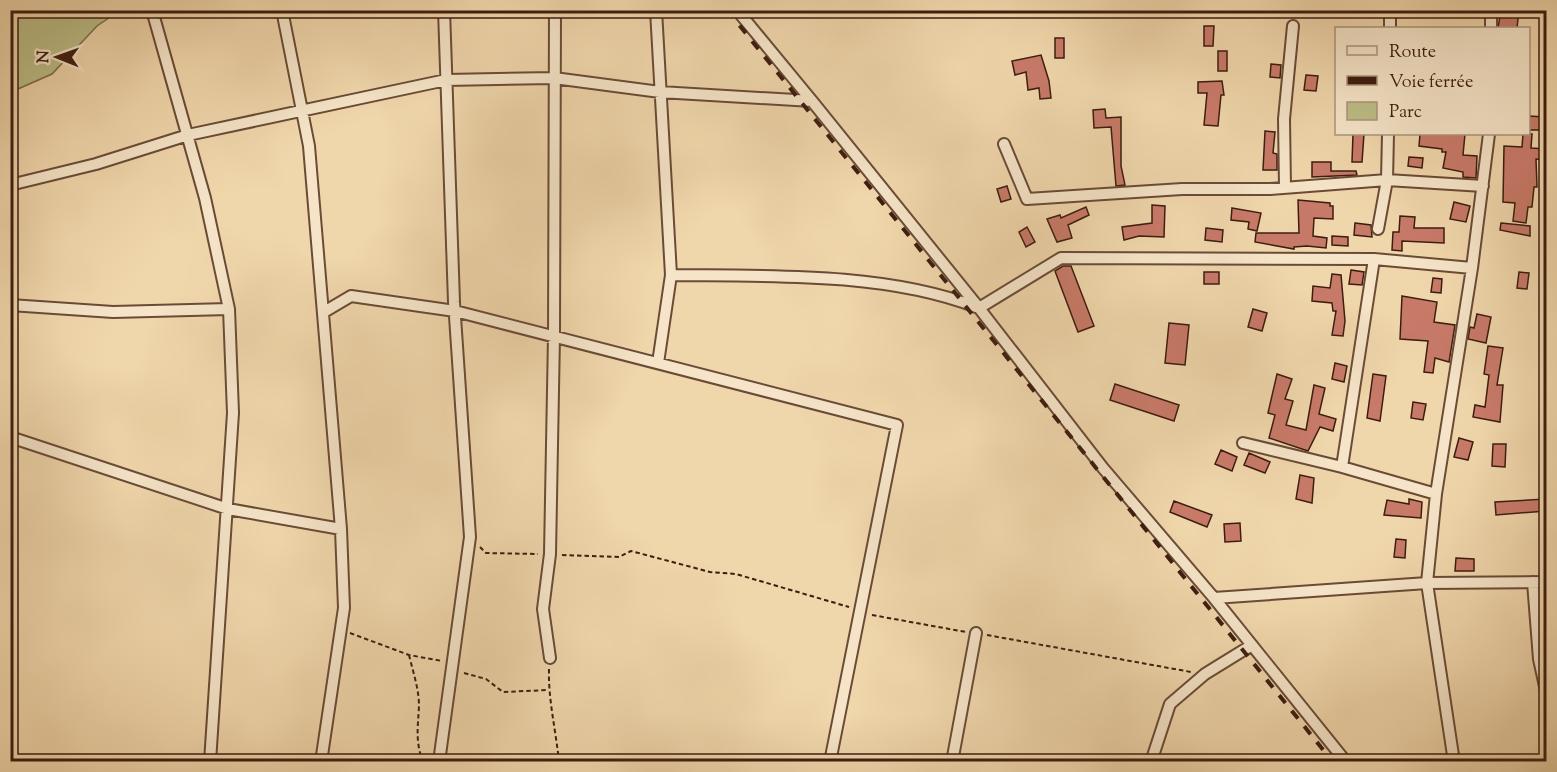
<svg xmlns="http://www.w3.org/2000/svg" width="1557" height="772" viewBox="0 0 1557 772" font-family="'Sorts Mill Goudy',serif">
<rect width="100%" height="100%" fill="#f0d6ab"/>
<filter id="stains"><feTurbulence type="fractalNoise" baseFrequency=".00333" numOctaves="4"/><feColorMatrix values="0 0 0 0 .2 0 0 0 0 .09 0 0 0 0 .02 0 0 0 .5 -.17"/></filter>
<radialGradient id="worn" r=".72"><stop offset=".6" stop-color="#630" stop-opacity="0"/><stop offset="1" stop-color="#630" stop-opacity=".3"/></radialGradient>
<path fill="#bcbd87" stroke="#7c6d4c" stroke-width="1.5" d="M10 11 11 10 119 11 97 26 52 74 11 92Z"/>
<path fill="#c87a69" stroke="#3d1d10" stroke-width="1.5" d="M1501 10H1519L1517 28H1498Z
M1204 26H1214L1213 46H1204Z
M1055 38H1064V58H1055Z
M1218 51H1227V71H1218Z
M1041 55 1049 81 1051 98 1040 99 1039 88 1028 90 1026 72 1015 75 1012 61Z
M1271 64 1281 65 1280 78 1270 77Z
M1306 75 1318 76 1316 91 1304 90Z
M1222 81 1224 95H1221L1218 126 1204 125 1207 93H1198V82Z
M1105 109 1106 118 1121 117V166L1125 185 1116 186 1111 127 1094 128 1093 110Z
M1528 116 1546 117V130H1528Z
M1265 131 1275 132 1273 153 1277 154V170H1263Z
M1353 134H1364L1362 162H1352Z
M1420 134H1465L1463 155 1477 156 1476 178 1463 177V172L1443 168 1446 152H1442V149L1419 146Z
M1523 134H1532L1531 148 1546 149V160L1536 159 1537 187H1534L1532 207H1528L1526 223 1513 221 1515 203 1503 202 1504 146 1522 147Z
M1409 157 1423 158 1422 168 1408 166Z
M1312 162H1331V171H1356L1357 175 1312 177Z
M1007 186 1011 199 1001 202 997 189Z
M1298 200 1330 203V206H1333V219L1314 218 1313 236 1327 238 1326 248 1307 246 1294 247V249L1255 242 1256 233H1299Z
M1454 202 1470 206 1466 222 1450 219Z
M1152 205 1165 206 1164 237 1139 236 1124 240 1122 227 1152 223Z
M1086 207 1089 215 1068 225 1072 238 1057 242 1047 219 1060 215 1061 218Z
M1232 208 1261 213 1257 231 1248 229 1249 222 1231 220Z
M1400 216 1415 217 1414 228H1444V243L1402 241V251L1392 250 1393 232H1399Z
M1355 223 1371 225 1372 237 1354 235Z
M1501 223 1530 226V236L1500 230Z
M1027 227 1035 242 1026 247 1019 232Z
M1206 228 1223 230 1222 242 1205 240Z
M1332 236 1348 237V246L1332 245Z
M1063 266H1071L1094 326 1078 332 1055 271Z
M1351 270 1364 272 1362 285 1349 284Z
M1204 272H1219V284H1204Z
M1519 272 1529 273 1527 289 1517 288Z
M1332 274 1341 275 1345 321 1343 336 1332 335 1336 311H1333L1332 303 1312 301 1313 286 1330 288Z
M1433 278 1442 279 1441 293 1431 292Z
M1402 296 1437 302 1434 322 1455 325 1449 362 1435 358 1433 373 1424 372 1428 341 1400 339Z
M1253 309 1267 313 1262 331 1248 327Z
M1477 314 1491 317 1486 343 1468 339 1470 327 1474 328Z
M1169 323 1189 325 1185 365 1165 363Z
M1488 346 1503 348 1497 385H1503L1500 422 1473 417 1475 405 1485 407 1489 375 1484 374Z
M1335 363 1347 366 1344 382 1332 379Z
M1277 374 1292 379 1285 399 1293 401 1286 425 1306 430 1314 385 1325 388 1319 414 1336 419 1333 431 1320 427 1308 451 1269 438 1275 415 1268 413Z
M1373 374 1386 376 1380 421 1367 418Z
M1115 384 1179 405 1174 421 1110 400Z
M1413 402 1426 404 1423 420 1411 418Z
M1459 438 1473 442 1468 460 1454 457Z
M1493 444H1506L1505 467 1492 466Z
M1221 450 1237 457 1232 471 1215 464Z
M1249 453 1270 462 1265 473 1244 465Z
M1300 475 1314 478 1312 503 1296 499Z
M1409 499 1422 502 1421 518 1384 515 1387 500 1409 504Z
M1546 499V511L1496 515 1495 502Z
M1174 501 1212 515 1207 527 1170 512Z
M1240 523 1241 541 1225 542 1224 524Z
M1396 539 1406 540 1405 558 1394 557Z
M1456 558 1474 559V571H1455Z"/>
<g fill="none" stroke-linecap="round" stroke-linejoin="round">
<g stroke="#6a4b37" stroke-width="14">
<path id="minor" d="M152 10 205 198 229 309 233 413 210 762
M282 10 309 146 341 529 344 608 321 762
M656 10 671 275 658 363
M737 10 812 101
M1390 28V10
M1491 28V10
M1004 144 1027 199 1182 189H1270L1387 180 1483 186
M10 185 96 164 188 135 446 80 554 78 660 92 812 101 979 308
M1285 188 1284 119 1293 26
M1378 229 1387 180 1388 134
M671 275C768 276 886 272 976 307
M10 305 113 312 229 309
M324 312 351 296 455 311 897 425 830 762
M10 437 228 509 341 529
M1243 443 1342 467
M1436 494 1472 268
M1533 582 1539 659 1546 691
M1214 598 1103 468 979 308 1061 258 1374 259
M550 658 543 609 550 554 554 336 555 10
M439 762 470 537 454 302 444 10
M952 762 976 633
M1151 762 1170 704 1205 674 1252 645
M1346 762 1214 598 1427 583 1546 582
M1454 762 1427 583 1436 494 1342 467 1374 259 1472 268 1489 134"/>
</g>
<path stroke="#3d1d10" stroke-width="2" stroke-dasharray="4.5 3" stroke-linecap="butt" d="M480 547 486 553 538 554
M562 555 619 557 631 551 710 572 736 574 849 607
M872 615 966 632
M350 633 409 655 442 661
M987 635 1191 672
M409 655C413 672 419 689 419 706 418 727 415 741 423 762
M549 669C548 699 556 731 559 762
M464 673 486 679 503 692 548 690"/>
<use href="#minor" stroke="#f5e4c8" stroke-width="10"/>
<path stroke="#3d1d10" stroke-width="4" stroke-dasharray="10 10" stroke-linecap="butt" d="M727 10 1333 762"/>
</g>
<rect width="1557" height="772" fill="none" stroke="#f0d6ab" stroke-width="36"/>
<rect x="12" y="12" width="1533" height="748" fill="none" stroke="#3d1d10" stroke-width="3"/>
<rect x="18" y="18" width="1521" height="736" fill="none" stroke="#3d1d10" stroke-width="1.5"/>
<rect x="1335" y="27" width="195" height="108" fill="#f5e4c8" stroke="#ab947e" stroke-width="1.5"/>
<rect x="1347" y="46" width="30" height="9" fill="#f5e4c8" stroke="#ab947e" stroke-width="1.5"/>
<text x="1389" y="57" font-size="18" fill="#3d1d10">Route</text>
<rect x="1347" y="76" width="30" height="9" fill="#3d1d10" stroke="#ab947e" stroke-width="1.5"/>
<text x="1389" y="87" font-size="18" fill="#3d1d10">Voie ferrée</text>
<rect x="1347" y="102" width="30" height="18" fill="#bcbd87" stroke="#ab947e" stroke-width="1.5"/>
<text x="1389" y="117" font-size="18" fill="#3d1d10">Parc</text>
<g transform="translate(57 57) rotate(271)" stroke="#f5e4c8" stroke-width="4.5" paint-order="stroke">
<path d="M0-4.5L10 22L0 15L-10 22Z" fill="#3d1d10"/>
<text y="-9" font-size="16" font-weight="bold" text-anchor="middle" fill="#3d1d10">N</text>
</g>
<rect width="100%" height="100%" filter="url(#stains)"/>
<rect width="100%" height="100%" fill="url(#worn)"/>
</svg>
